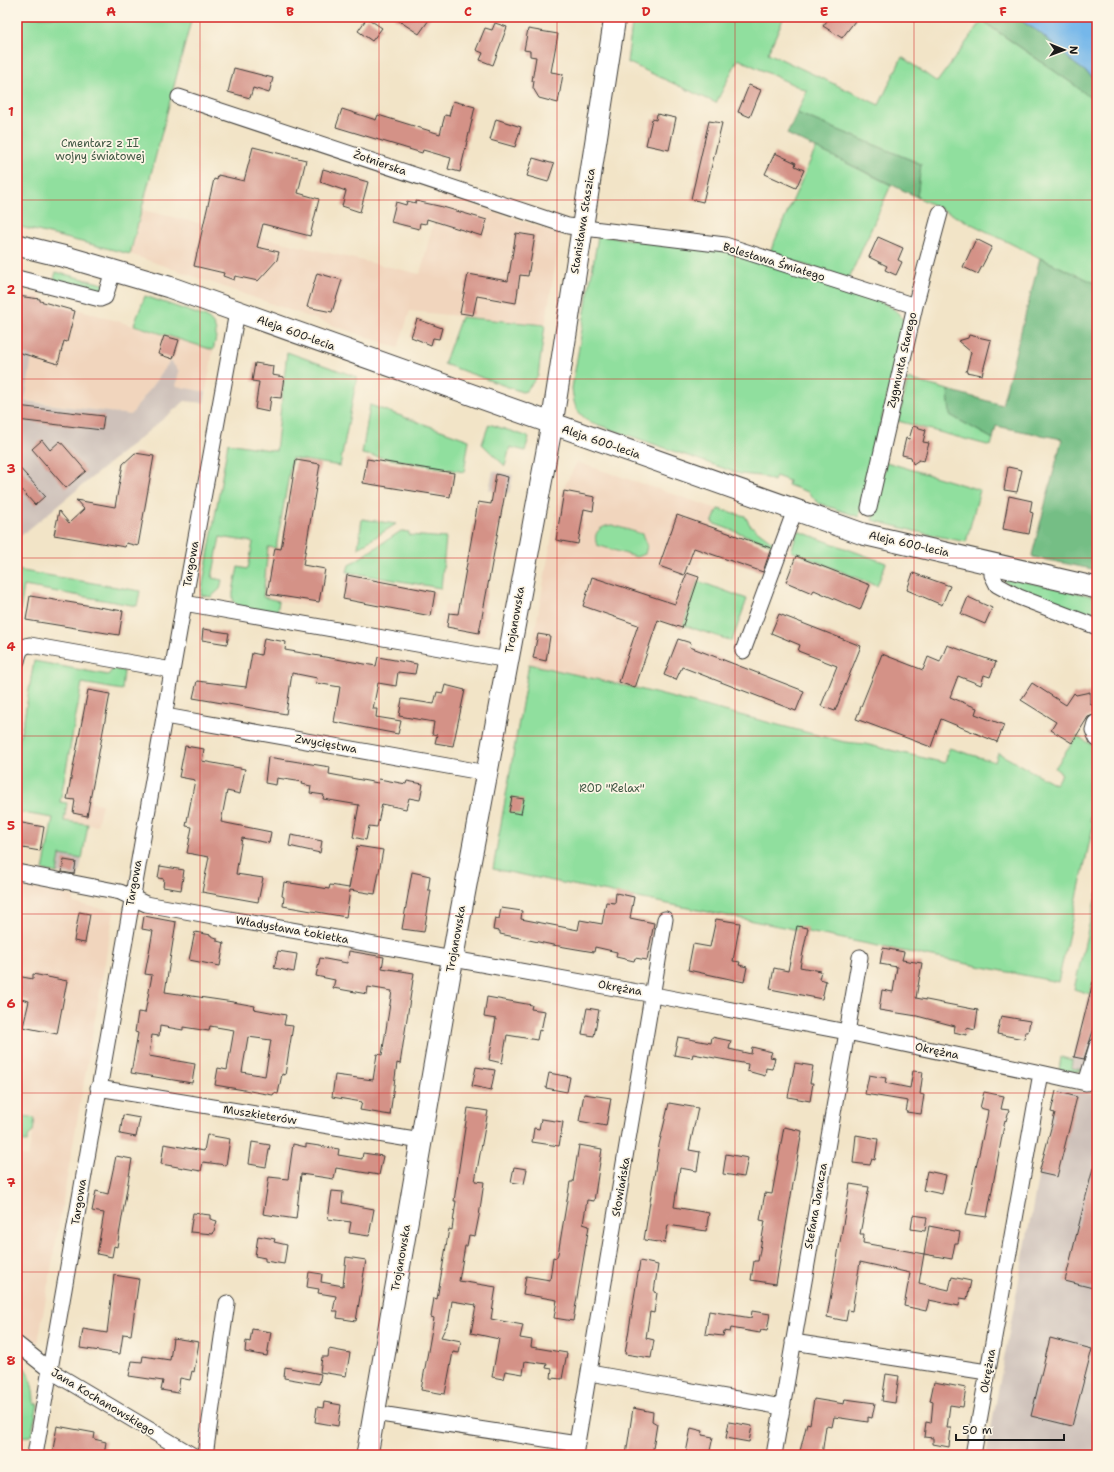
<svg xmlns="http://www.w3.org/2000/svg" width="1114" height="1472" viewBox="0 0 1114 1472" font-family="'Shantell Sans',sans-serif">
<rect width="100%" height="100%" fill="#fcf5e5"/>
<filter id="ink" filterUnits="userSpaceOnUse"><feTurbulence type="fractalNoise" baseFrequency=".025" numOctaves="2"/><feDisplacementMap in="SourceGraphic" scale="8" xChannelSelector="R" yChannelSelector="G"/><feConvolveMatrix kernelMatrix="1 2 1 2 8 2 1 2 1" color-interpolation-filters="sRGB"/></filter>
<filter id="wash" filterUnits="userSpaceOnUse"><feTurbulence type="fractalNoise" baseFrequency=".012" numOctaves="4" result="noise"/><feDisplacementMap in="SourceGraphic" scale="16" xChannelSelector="R" yChannelSelector="G"/><feGaussianBlur stdDeviation="0.9" result="paint"/><feColorMatrix in="noise" values="0 0 0 0 0 0 0 0 0 0 0 0 0 0 0 0 0 1.4 0 .05"/><feComposite in="paint" operator="in"/></filter>
<g filter="url(#wash)">
<rect width="100%" height="100%" fill="#f2e4c7"/>
<path fill="#f1d5bd" d="M441 194 561 234 545 325 410 311 398 348 130 254 142 210 420 274Z
M17 291 41 294V298L213 350 206 392 175 386 170 361 131 415 25 400 37 325 17 322Z
M577 462 718 509 703 551 698 566 702 568 683 625 658 620 635 688 529 664 559 497Z
M268 546 305 553 303 561 326 565 319 608 263 598Z
M445 605 488 611 484 637 439 629Z
M67 799 102 804 97 826 64 821Z
M25 887 74 896 73 903 114 911 38 1343 17 1328V1155L28 1157 35 1119 18 1115 28 1060 17 1058V932Z"/>
<path fill="#cec1ba" d="M17 322 37 325 25 401 131 415 170 361 179 371 176 386 206 392 204 403 185 401 17 539Z
M493 471 513 475 509 493 489 490Z
M60 855 82 859 78 877 57 873Z
M1097 966V1023L1084 1070 1070 1068Z
M1058 1087 1097 1095V1455H986L1039 1173 1049 1134 1051 1112Z"/>
<path fill="#90df9e" stroke="#567e5d" d="M17 17H192L130 254 17 226Z
M633 17H784L768 53 879 105 902 57 937 82 982 21 1073 84 1097 103V284L1040 258 917 197 921 164 797 113 807 91 738 59 716 103 627 62Z
M816 148 891 185 850 276 848 278 769 254Z
M598 236 708 248 749 257 883 303C894 308 901 314 905 325L867 477 859 517 818 503 808 492 788 485 789 481 776 476 774 481 761 476 740 474 590 422C575 411 574 406 572 388Z
M56 272 107 285 101 292 53 282Z
M145 296 206 317C219 327 217 335 213 350L134 325Z
M461 317 545 325 538 376 526 391 522 392 444 364Z
M287 352 357 377 340 466 292 458 276 548 268 547 263 597 279 601 277 613C268 612 238 609 234 602 230 597 237 574 238 567L248 569 253 542 220 537 212 578 222 580 220 589 211 597 201 595 228 443 276 451Z
M908 379 948 390 950 415 993 439 991 446 898 421Z
M370 405 469 440 464 472 362 454Z
M489 424 529 437 525 451 510 447 505 466 482 444Z
M886 462 980 490 966 542 918 532 872 520Z
M718 509 745 516 750 525 775 544V546L712 523Z
M362 519 396 524 358 548Z
M612 525 642 534 647 546 645 554 636 557 597 545C592 533 600 526 612 525Z
M401 531 409 532V535L446 538 441 588 347 572 349 565Z
M798 531 886 563 877 586 791 551Z
M17 570 140 591 137 606 24 586 20 611 17 607Z
M1008 578 1097 597V618L1095 619 1009 585 1004 581Z
M698 581 747 599 732 641 683 625Z
M34 661 108 675 113 669 124 671 122 690 82 683 60 802 67 803 64 821 88 824 82 859 60 855 57 873 43 870 53 818 17 812V748L24 719Z
M529 664 635 688 844 742 865 744 945 763 949 748 995 762 998 753 1055 784 1062 774 1055 768 1077 736 1097 748V796L1090 821 1094 822 1058 982 493 869Z
M1097 892V966L1090 994 1074 989Z
M1061 1057 1072 1060 1071 1068 1084 1070 1076 1072 1059 1070Z
M18 1115 35 1118 33 1132 29 1135 27 1142 17 1141Z
M23 1366C31 1374 34 1392 34 1404H38L31 1436 17 1437V1400Z"/>
<path fill="#74be85" stroke="#486d50" d="M977 17H1015L1039 32 1075 64 1097 80V103L1073 84Z
M797 113 921 164 917 197 787 134Z
M1040 258 1097 284V570L1033 557 1032 555 1062 439 996 426 993 439 950 415 948 390 1002 405Z"/>
<path fill="#75b7ea" stroke="#486a83" d="M1015 17H1097V80L1075 64 1039 32Z"/>
<g id="blocks">
<path fill="#d49287" fill-rule="evenodd" d="M393 17H431L419 34Z
M830 17H858L842 38 823 26Z
M367 18 382 28 372 41 358 31Z
M495 23 507 27 493 65 480 60 483 53 476 50 485 28 492 30Z
M528 29 558 34 551 72 563 74 558 103 539 98 533 88 534 81H532L536 57 530 56V51L524 50Z
M234 68 273 78 269 93 253 88 250 98 228 92Z
M749 85 761 90 750 117 738 112Z
M453 101 475 107 460 172 448 169 451 158 423 150 422 153 336 127 342 109 376 120 378 115 440 134 445 115 449 116Z
M657 114 676 118 669 150 646 145 652 119 656 120Z
M496 119 521 127 515 147 490 140Z
M709 121 722 123 703 202 691 199Z
M253 147 306 160 298 193 319 199 310 236 263 224 257 247 279 252 277 260 258 281 235 276 234 280 223 276 224 273 194 266 214 179 217 180 218 175 244 181Z
M775 153 796 163 795 166 804 170 796 188 765 174Z
M533 158 554 164 548 182 527 176Z
M323 169 368 182 360 212 342 206 346 191 320 182Z
M407 201 416 203V201L443 207 487 220 482 236 427 219 426 224 420 223 419 229 391 222 396 202 406 205Z
M516 233 535 236 528 276 520 275 516 303 477 296 473 315 460 313 468 274 508 281Z
M878 237 903 248 898 260 902 262 896 275 885 270 887 266 869 257Z
M976 239 992 247 978 274 963 267Z
M317 273 342 280 332 312 307 307Z
M17 296 40 299V301L75 311 67 342 64 341 58 364 17 352Z
M417 319 442 328 439 339 433 338 431 345 411 337Z
M969 335 991 340 982 375 966 372 971 352 958 341 968 338Z
M164 336 179 340 173 359 158 354Z
M255 363 273 366 272 375 284 377 281 398 271 397 269 412 255 409 259 382 252 381Z
M17 406 104 416 102 430 17 420Z
M913 426 926 430 923 442 929 443 924 461 919 460 913 464 911 457 902 455 906 438 909 439Z
M42 440 50 450 60 441 86 471 66 488 32 449Z
M135 453 154 456 138 546 126 543 125 547 54 535 59 511 69 523 84 509 76 500 115 507 123 464Z
M367 459 454 473 450 497 363 483Z
M296 460 320 464 303 565 325 569 319 602 267 594 275 548 281 549Z
M17 465 45 496 35 505 17 485Z
M1008 467 1022 470 1017 492 1004 490Z
M496 474 508 477 479 633 447 627 449 613 458 614 478 502 491 504Z
M564 491 595 497 593 511 584 509 578 544 556 540Z
M1009 496 1032 501 1030 512 1033 513 1029 534 1003 529Z
M677 515 771 548 763 572 694 548 684 575 659 566Z
M796 556 870 585 860 610 814 590 812 593 786 582Z
M687 573 699 577 682 628 658 620 635 688 619 682 638 625 583 606 592 577 675 604Z
M913 573 950 586 942 605 907 590Z
M347 575 435 592 431 616 343 599Z
M30 596 123 611 119 635 26 620Z
M968 597 992 608 985 624 961 614Z
M779 614 861 646 835 711 821 706 837 666 798 651 800 645 771 633Z
M203 629 229 633 227 644 202 640Z
M538 634 550 636 546 661 533 658Z
M264 638 286 642 285 650 376 666 378 657 417 664 415 674 398 672 396 686 378 683 373 709H377L376 717 401 721 398 734 334 722 340 687 316 683 317 678 292 673 286 714 193 698 197 681 246 687 252 653 261 655Z
M678 639 691 643 690 647 804 691 796 711 682 667 676 680 664 675Z
M947 645 996 662 990 677 984 675 981 685 958 676 950 697 977 708 975 714 1004 725 997 742 941 719 931 747 856 719 882 654 923 670 928 657 940 662Z
M1032 683 1066 705 1074 693 1076 695 1090 692V704L1097 708V714L1088 717 1072 743 1051 730 1056 722 1021 700Z
M445 685 465 690 453 746 435 743 437 735 432 734 434 722 399 716 402 699 434 704 437 692 443 693Z
M88 690 110 694 87 816 73 813 75 800 67 799Z
M185 746 204 749 202 761 245 769 240 794 227 791 221 822 271 832 269 843 242 838 236 874 263 878 258 902 202 892 209 857 187 853 192 827 186 826 195 780 179 777Z
M268 757 330 767 329 774 378 783 379 779 406 784 407 781 423 784 420 800 409 798 406 809 382 804 377 827 369 826 366 840 353 837 359 805 323 799 324 795 310 793 311 786 302 784 303 782 277 778 276 785 265 783Z
M512 797 524 799 521 814 509 812Z
M17 822 44 827 40 851 17 847Z
M291 835 322 841 320 853 289 846Z
M357 846 383 850 375 894 350 890 346 917 283 906 284 897 282 896 284 882 329 889 330 885 349 888Z
M64 860 76 862 74 874 62 872Z
M160 866 184 870 181 890 163 887 164 879 158 878Z
M412 872 430 876 428 890H431L424 932 402 929Z
M616 893 634 897 630 918 654 923 647 960 635 958 634 961 616 957 617 952 595 947 594 952 553 945 500 934V931L493 930 495 918 499 919 501 908 522 911 521 919 578 930 580 920 602 924 606 902 615 903Z
M79 912 90 914 85 943 74 941Z
M144 916 176 922 165 992 233 1002 255 1006 254 1009 286 1015 284 1025 293 1026 285 1075 282 1074 278 1094 274 1093 273 1095 215 1085 218 1068 227 1070 234 1030 210 1026 209 1031 183 1027V1030L160 1026 159 1036 152 1035 149 1056 195 1064 192 1083 131 1073 138 1033 135 1032 138 1012 145 1013 152 975 145 974 153 931 142 929ZM248 1037 271 1040 265 1076 242 1072Z
M716 919 740 923 733 961 740 962 739 965 747 967 744 982 688 970 693 944 710 947Z
M797 926 808 928 800 967 821 971 819 979 826 981 822 999 770 989 774 968 788 971Z
M195 932 211 935V936L217 938V941L224 943 220 966 189 960Z
M883 948 904 952 902 960 922 963 916 998 978 1010 975 1030 967 1028 966 1035 954 1032 955 1026 917 1016 879 1010 882 990 893 992 897 967 880 964Z
M278 951 297 954 294 972 274 968Z
M349 951 384 957 382 968 414 973 400 1064 397 1063 390 1115 360 1110 362 1102 332 1097 335 1075 373 1080 377 1054 382 1055 392 991 368 987 367 994 333 988 335 980 316 976 320 958 347 963Z
M33 974 67 981 57 1034 23 1027 29 1001 17 998V976L33 979Z
M1093 982H1097V1019L1084 1059 1074 1057Z
M487 997 532 1005 531 1009 545 1011 541 1031 539 1030 537 1040 507 1035 502 1063 489 1060 496 1019 484 1017Z
M587 1008 599 1010 594 1036 582 1034Z
M1001 1016 1030 1021 1028 1032H1025L1024 1039 997 1034Z
M678 1037 711 1043 712 1037 731 1041 729 1049 751 1054 752 1047 772 1052 770 1057 775 1058 772 1069 766 1068 765 1076 747 1071 748 1064 693 1054 692 1058 674 1055Z
M795 1063 813 1066 810 1083H813L810 1101 788 1097Z
M476 1067 495 1070 491 1090 472 1086Z
M913 1071 923 1072 920 1094 924 1095 921 1114 906 1112 908 1101 865 1094 869 1075 886 1078 885 1083 910 1088Z
M549 1073 570 1077 567 1092 546 1088Z
M1056 1091 1077 1097 1057 1177 1039 1173 1055 1113 1051 1112Z
M984 1092 1004 1096 1001 1109 1009 1110 1006 1121 1005 1120 987 1217 966 1214 987 1117 988 1110 980 1108Z
M584 1094 611 1098 606 1126 579 1121Z
M669 1103 698 1108 689 1150 700 1152 697 1171 680 1168 674 1207 709 1213 706 1231 668 1225 665 1243 644 1240 659 1145Z
M468 1108 488 1111 475 1181 484 1182 479 1216 475 1236 469 1235 467 1246H465L459 1281 496 1287 491 1319 523 1325 520 1338 532 1340 531 1347 567 1353 562 1379 551 1378 552 1369 546 1368 547 1364 525 1361 523 1374 505 1371 503 1379 492 1377 499 1339 471 1333 476 1305 452 1301 449 1320 441 1337 461 1341 459 1353 453 1352 445 1394 421 1390 434 1318 431 1317 434 1298 437 1299 449 1229 452 1230 456 1201H454Z
M123 1115 140 1118 136 1137 120 1134Z
M541 1119 563 1122 559 1146 532 1142 534 1128 539 1129Z
M784 1127 802 1131 776 1284 751 1280 754 1261H758L765 1221 760 1220 765 1193 772 1194Z
M207 1135 230 1139 226 1165 203 1162 201 1171 161 1164 164 1144 204 1151Z
M856 1135 878 1139 875 1160 872 1159 870 1165 853 1163Z
M252 1142 270 1145 266 1167 249 1164Z
M293 1144 306 1147V1144L339 1149 338 1155 362 1159 363 1153 383 1156 379 1175 336 1168 334 1179 301 1174 296 1219 263 1214 269 1177 288 1179Z
M579 1145 602 1149 594 1201 587 1200 583 1224 589 1226 573 1321 554 1318 557 1300 523 1294 526 1276 550 1280 553 1257 556 1258 558 1254 570 1182H573Z
M726 1154 748 1158 744 1177 723 1174Z
M116 1156 132 1159 117 1247 114 1246 112 1257 97 1254 104 1213 92 1211 96 1191 108 1194Z
M514 1167 527 1169 524 1184 511 1182Z
M1093 1168 1097 1169V1289L1065 1281Z
M927 1171 946 1175 942 1194 923 1190Z
M850 1184 869 1187 860 1234H864L863 1243 924 1254 919 1283 949 1290 952 1277 971 1281 967 1299 960 1298 959 1306 929 1300 926 1311 904 1306 910 1273 860 1262 852 1311 848 1310 846 1321 827 1317Z
M332 1191 343 1192 342 1203 374 1209 369 1236 349 1233 351 1222 328 1219Z
M193 1213 210 1215V1219L217 1221 213 1234 190 1232Z
M913 1215 927 1217 925 1231 911 1229Z
M929 1226 960 1232 958 1243H955L952 1259 924 1254Z
M258 1236 275 1239 274 1242 287 1245 284 1264 265 1261V1258L255 1256Z
M346 1257 366 1260 356 1321 337 1318 338 1311H333L336 1296 318 1293 319 1289 307 1287 309 1272 322 1274 321 1282 343 1286Z
M640 1261 658 1265 654 1292 657 1293 654 1313 650 1312 646 1338 654 1340 651 1358 625 1354Z
M114 1275 139 1279 131 1335 123 1334 120 1354 80 1348 83 1329 107 1333Z
M709 1311 751 1318 752 1311 770 1314 767 1331 761 1330 760 1333 731 1328 730 1332 724 1331 723 1336 705 1334Z
M252 1329 271 1332 267 1356 245 1352 246 1341 250 1342Z
M173 1338 199 1342 194 1372 192 1371 190 1380 180 1378 178 1393 161 1390 163 1381 129 1376 132 1361 142 1362 143 1356 170 1360Z
M1050 1338 1092 1349 1072 1426 1031 1416Z
M329 1349 350 1353 346 1376 320 1372 322 1357H328Z
M285 1367 321 1374 319 1384 284 1378Z
M886 1374 899 1376 895 1403 882 1401Z
M934 1382 966 1388 963 1407 950 1405 947 1428H951L949 1447 933 1444V1438L924 1437 926 1422 931 1423 933 1402 930 1401Z
M814 1399 844 1404 845 1399 875 1403 872 1418 868 1417V1422L834 1417 832 1427 826 1426 822 1455H799L807 1423 810 1424Z
M324 1402 341 1405 338 1426 315 1422 317 1407 323 1408Z
M633 1408 653 1412 652 1421 657 1424 652 1455H626Z
M729 1422 752 1426 749 1442 726 1438Z
M57 1426 95 1433 94 1439 106 1442 104 1455H52Z
M691 1428 703 1431 702 1435 713 1437 709 1455 686 1453Z"/>
</g>
</g>
<g filter="url(#ink)">
<use href="#blocks" fill-opacity="0" stroke="#3c3a36" stroke-width="1"/>
<g fill="none" stroke-linecap="round" stroke-linejoin="round">
<g stroke="#3c3a36" stroke-width="17">
<path id="street" d="M179 97 568 226 725 245 915 306
M17 278 100 299 105 297 113 271
M869 508 915 306 940 213
M992 563V575L997 585 1019 597 1097 627
M184 603 508 660
M743 651 795 510
M17 661C19 653 20 646 30 645L172 670
M165 716 487 773
M1095 723 1093 730 1097 739
M17 872 120 892 146 904 654 995 847 1032 1041 1073 973 1455
M1041 1073 1086 1083 1097 1046
M98 1088 421 1141
M793 1342 987 1372
M17 1344 51 1371 192 1455
M590 1373 782 1407
M374 1413 577 1444
M35 1455 184 603 237 312
M205 1455 227 1303
M575 1455 665 919
M774 1455 860 957"/>
</g>
<g stroke="#3c3a36" stroke-width="23">
<path id="secondary" d="M17 245 70 258 169 287 863 534 1097 588
M367 1455 457 933 552 424 615 17"/>
</g>
<use href="#street" stroke="#fff" stroke-width="15"/>
<use href="#secondary" stroke="#fff" stroke-width="21"/>
</g>
</g>
<path fill="none" stroke="#d62828" stroke-width="1" stroke-opacity="0.55" d="M200 17V1455M379 17V1455M557 17V1455M735 17V1455M914 17V1455M17 200H1097M17 379H1097M17 558H1097M17 736H1097M17 914H1097M17 1093H1097M17 1272H1097"/>
<g text-anchor="middle" dominant-baseline="central" stroke-width="3.5" stroke-linejoin="round" paint-order="stroke">
<g font-size="11" fill="#3f5643" stroke="#fcf5e5">
<text x="100" y="143">Cmentarz z II<tspan x="100" dy="13">wojny światowej</tspan></text>
<text x="612" y="788">ROD "Relax"</text>
</g>
<g font-size="11" fill="#1c1c1c" stroke="#fcf5e5">
<text transform="translate(380 163) rotate(19)">Żołnierska</text>
<text transform="translate(583 221) rotate(-81)">Stanisława Staszica</text>
<text transform="translate(774 262) rotate(17)">Bolesława Śmiałego</text>
<text transform="translate(296 333) rotate(20)">Aleja 600-lecia</text>
<text transform="translate(902 360) rotate(-77)">Zygmunta Starego</text>
<text transform="translate(601 442) rotate(19)">Aleja 600-lecia</text>
<text transform="translate(909 544) rotate(13)">Aleja 600-lecia</text>
<text transform="translate(191 564) rotate(-80)">Targowa</text>
<text transform="translate(515 620) rotate(-80)">Trojanowska</text>
<text transform="translate(326 744) rotate(10)">Zwycięstwa</text>
<text transform="translate(134 883) rotate(-80)">Targowa</text>
<text transform="translate(292 930) rotate(10)">Władysława Łokietka</text>
<text transform="translate(456 939) rotate(-80)">Trojanowska</text>
<text transform="translate(620 988) rotate(10)">Okrężna</text>
<text transform="translate(937 1051) rotate(12)">Okrężna</text>
<text transform="translate(260 1115) rotate(9)">Muszkieterów</text>
<text transform="translate(621 1187) rotate(-80)">Słowiańska</text>
<text transform="translate(79 1202) rotate(-81)">Targowa</text>
<text transform="translate(816 1206) rotate(-80)">Stefana Jaracza</text>
<text transform="translate(401 1258) rotate(-80)">Trojanowska</text>
<text transform="translate(988 1371) rotate(-80)">Okrężna</text>
<text transform="translate(103 1402) rotate(31)">Jana Kochanowskiego</text>
</g>
</g>
<rect width="1114" height="1472" fill="none" stroke="#fcf5e5" stroke-width="44"/>
<g transform="translate(1064 50) rotate(91)" stroke="#fcf5e5" stroke-width="3" paint-order="stroke">
<path d="M0-3L7 15L0 10L-7 15Z" fill="#1c1c1c"/>
<text y="-6" font-size="11" font-weight="bold" text-anchor="middle" fill="#1c1c1c">N</text>
</g>
<path d="M956 1434v6h108v-6" fill="none" stroke="#1c1c1c" stroke-width="2"/>
<text x="962" y="1434" font-size="12" fill="#1c1c1c" stroke="#fcf5e5" stroke-width="3" paint-order="stroke">50 m</text>
<rect x="22" y="22" width="1070" height="1428" fill="none" stroke="#d62828" stroke-width="1.5"/>
<g font-size="13" text-anchor="middle" font-weight="bold" fill="#d62828">
<text x="111" y="16">A</text>
<text x="290" y="16">B</text>
<text x="468" y="16">C</text>
<text x="646" y="16">D</text>
<text x="824" y="16">E</text>
<text x="1003" y="16">F</text>
<text x="11" y="116">1</text>
<text x="11" y="294">2</text>
<text x="11" y="473">3</text>
<text x="11" y="651">4</text>
<text x="11" y="830">5</text>
<text x="11" y="1008">6</text>
<text x="11" y="1187">7</text>
<text x="11" y="1365">8</text>
</g>
</svg>
